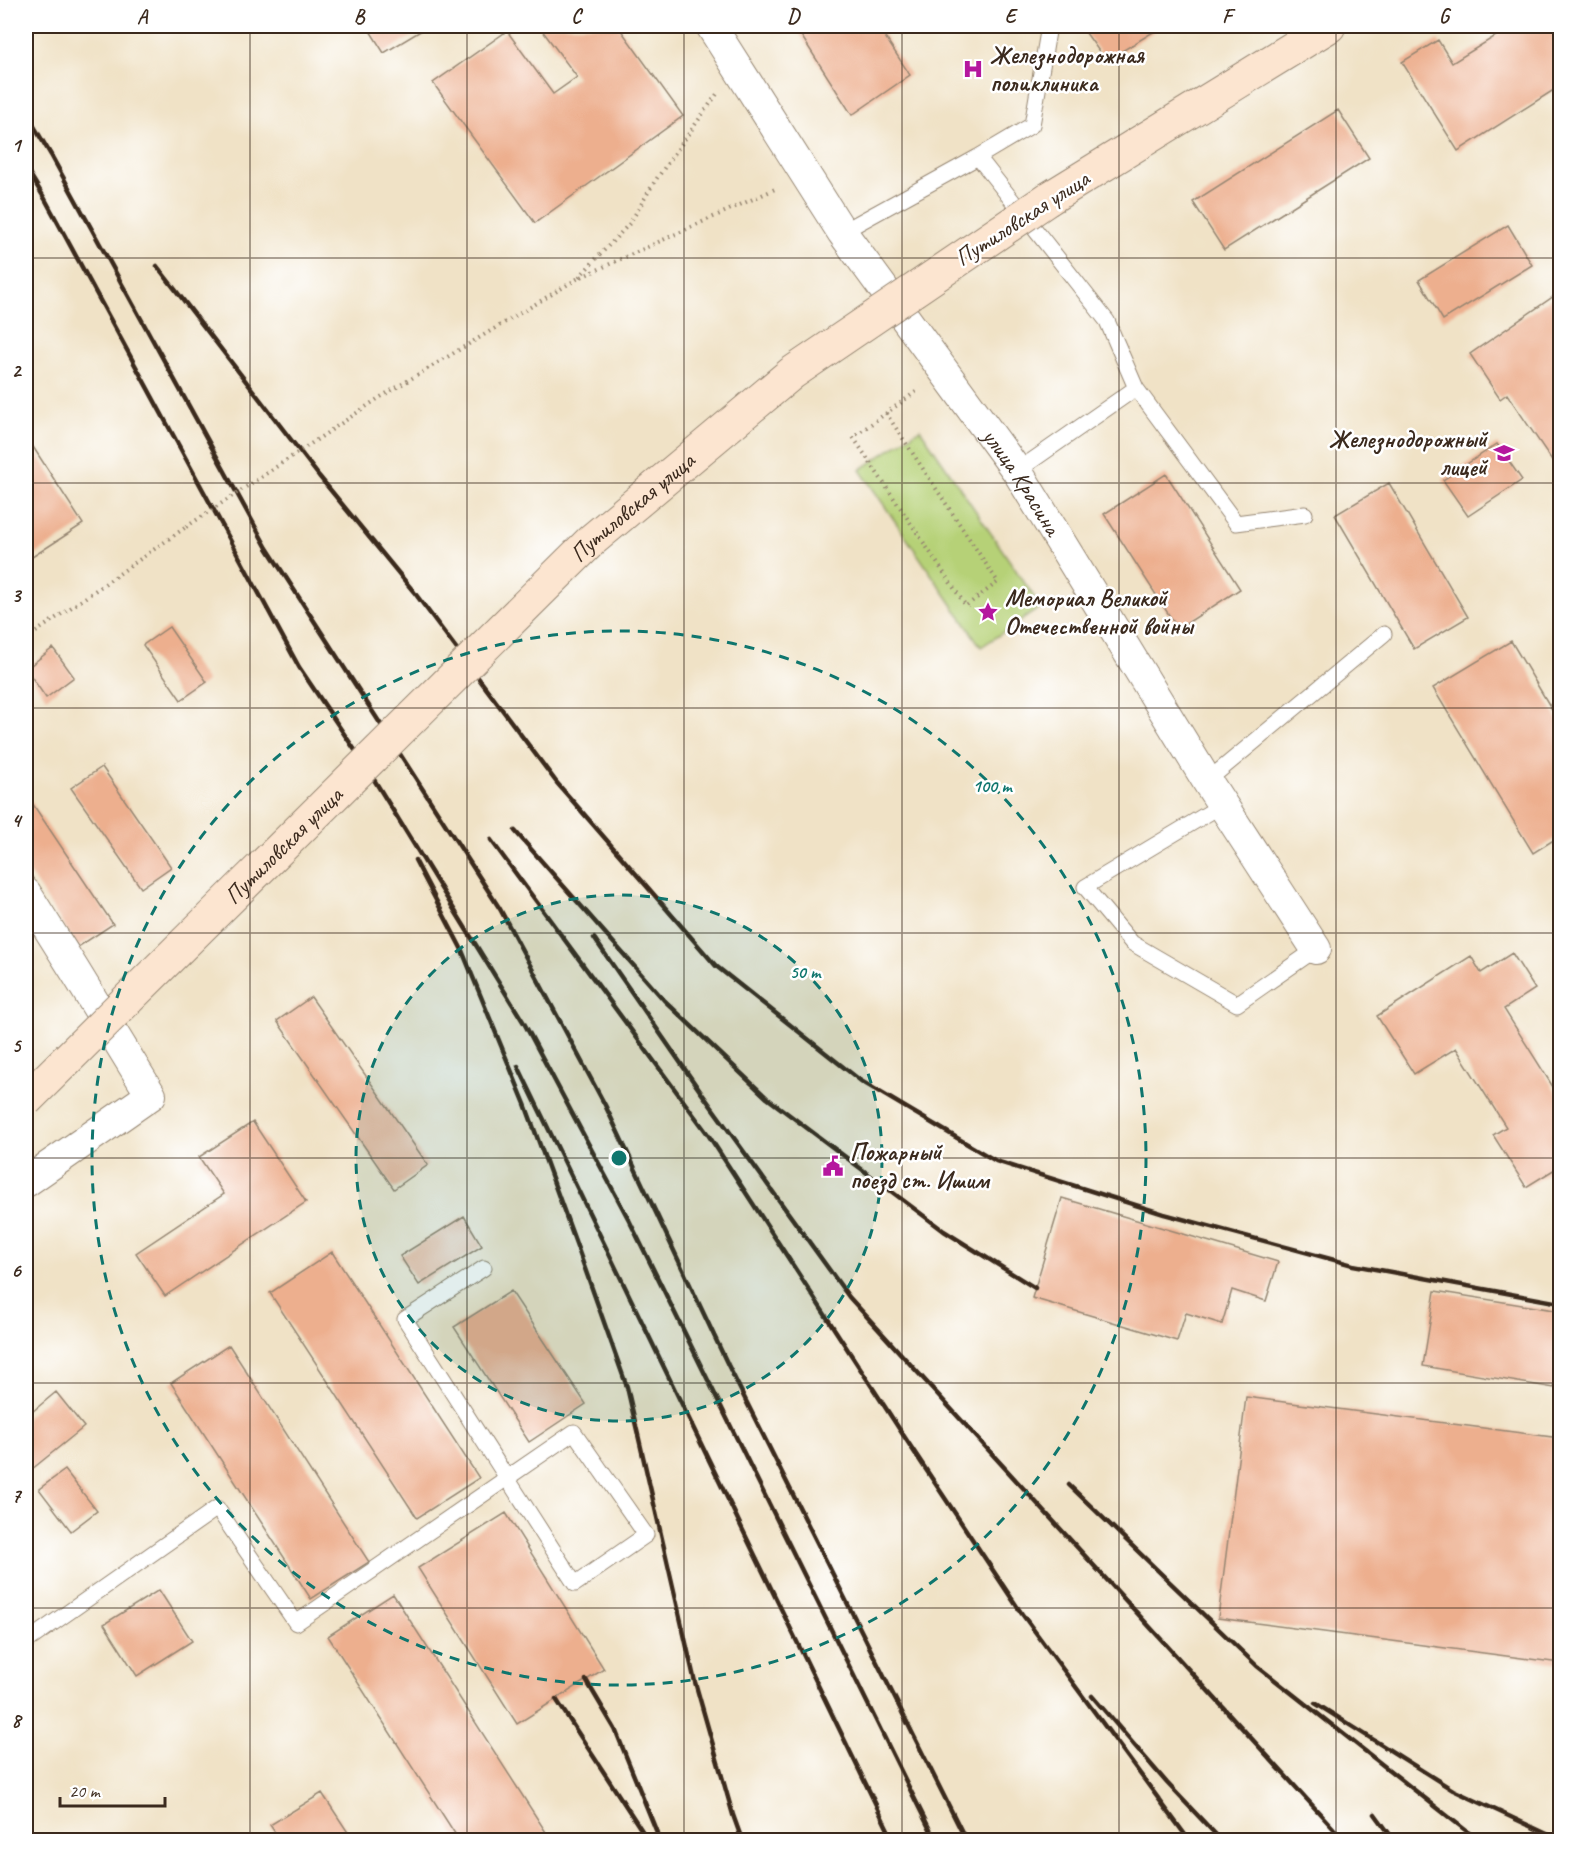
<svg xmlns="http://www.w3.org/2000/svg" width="1586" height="1866" viewBox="0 0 1586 1866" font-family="Caveat,sans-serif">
<rect width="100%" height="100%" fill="#fff"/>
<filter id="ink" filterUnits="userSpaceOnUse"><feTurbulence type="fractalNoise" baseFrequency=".0167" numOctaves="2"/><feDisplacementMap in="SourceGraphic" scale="12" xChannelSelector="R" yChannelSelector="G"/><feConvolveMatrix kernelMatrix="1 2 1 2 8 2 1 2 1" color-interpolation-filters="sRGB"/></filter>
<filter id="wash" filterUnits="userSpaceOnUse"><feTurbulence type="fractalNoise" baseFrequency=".008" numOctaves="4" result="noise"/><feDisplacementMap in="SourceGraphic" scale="24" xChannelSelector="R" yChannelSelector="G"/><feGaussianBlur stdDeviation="1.35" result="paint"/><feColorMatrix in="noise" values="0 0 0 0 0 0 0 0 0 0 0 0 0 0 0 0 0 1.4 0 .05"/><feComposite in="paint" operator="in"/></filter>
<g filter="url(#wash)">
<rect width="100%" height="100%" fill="#f0e2c6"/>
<path fill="#b6d177" stroke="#787e4a" stroke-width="1.5" d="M920 429 1041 607 981 647 860 470Z"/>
<g id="blocks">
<path fill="#edaf8e" d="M367 26H429L384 53Z
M539 26H618L683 116 535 223 433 83 507 31 553 94 577 77Z
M795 26H878L910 75 852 115Z
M1081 26H1163L1106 61Z
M1512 26H1560V86L1458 151 1402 62 1438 40 1452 63Z
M1338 110 1369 158 1224 250 1193 202Z
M1508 225 1532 265 1443 320 1419 280Z
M1560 292V472L1507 394 1500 399 1470 354Z
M26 436 83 524 26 561Z
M1497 444 1522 480 1468 516 1443 480Z
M1166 474 1240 589 1178 629 1104 514Z
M1389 483 1468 617 1414 649 1335 515Z
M169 627 207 682 181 700 143 645Z
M1511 641 1560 723V836L1533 853 1433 688Z
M53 648 74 677 46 698 26 669Z
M102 767 171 867 141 888 71 788Z
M26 794 113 924 78 947 26 868Z
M1512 953 1535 989 1504 1009 1560 1098V1166L1526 1187 1493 1135 1506 1127 1456 1048 1414 1074 1377 1016 1471 956 1481 973Z
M311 997 428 1165 394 1189 277 1021Z
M253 1122 306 1202 165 1296 136 1253 224 1194 199 1157Z
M1062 1198 1278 1262 1266 1301 1232 1290 1222 1324 1186 1313 1177 1341 1032 1298Z
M464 1216 482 1246 419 1285 400 1256Z
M332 1252 479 1478 417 1518 270 1293Z
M511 1291 586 1404 529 1442 454 1327Z
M1435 1291 1560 1311V1346L1554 1388 1423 1366Z
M229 1345 369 1562 311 1599 171 1383Z
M56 1392 84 1427 26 1474V1417Z
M1246 1397 1560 1438V1663L1218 1618Z
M65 1470 97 1511 71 1531 39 1489Z
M506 1513 604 1669 517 1724 418 1568Z
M159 1590 192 1641 137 1676 104 1624Z
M393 1594 551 1840H459L328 1636Z
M322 1793 353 1840H280L270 1825Z"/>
</g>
</g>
<g filter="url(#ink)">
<use href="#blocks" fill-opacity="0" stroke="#968672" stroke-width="1.5"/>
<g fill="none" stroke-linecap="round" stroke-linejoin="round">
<g stroke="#968672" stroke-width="17">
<path id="service" d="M978 157 1032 125 1049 26
M842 232 978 157 1107 321 1136 388 1236 523 1305 514
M1017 471 1136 388
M1207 781 1384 634
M1222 805 1085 887 1132 943 1237 1004 1316 949
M26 1642 217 1508 296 1623 574 1432 646 1535 575 1584 405 1319 484 1268"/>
</g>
<g stroke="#968672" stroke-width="32">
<g id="minor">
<path id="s1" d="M711 26 842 232 1017 471 1207 781 1316 949"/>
<path d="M26 893 75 971 151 1095 26 1182"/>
</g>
</g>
<g stroke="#968672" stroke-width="35">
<path id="secondary" d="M1048 199 1329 26"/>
</g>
<path stroke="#968672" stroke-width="4" stroke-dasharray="1.5 4.5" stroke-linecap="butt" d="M579 277 630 223 655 181 717 94
M886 413 998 582 966 606 853 437 917 391
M306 447 379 398 577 279 775 189
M26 639 186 527"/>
<use href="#service" stroke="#fff" stroke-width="15"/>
<use href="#minor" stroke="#fff" stroke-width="30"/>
<use href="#secondary" stroke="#fce5d0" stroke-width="33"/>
<path stroke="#3b2a1e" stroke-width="4.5" d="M26 113 51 155 267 548 500 909 605 1105 728 1365 966 1840
M26 168 45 199 299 667 365 765 524 1023 629 1220 935 1840
M157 266 319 476 414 592 557 783 716 966 861 1081 996 1161 1164 1214 1353 1265 1560 1303
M515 831 664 1000 767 1098 944 1231 1035 1288
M491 840 707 1133 913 1450 1022 1614 1189 1840
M415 860 461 948 525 1104 578 1249 627 1387 695 1682 733 1815 742 1840
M594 938 700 1091 849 1297 1344 1840
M518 1066 893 1840
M1069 1485 1257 1666 1478 1840
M586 1680 615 1729 660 1840
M1092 1696 1167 1783 1221 1840
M556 1699 648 1840
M1315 1703 1453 1790 1560 1840
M1375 1814 1394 1840"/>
<g stroke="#968672" stroke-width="35" stroke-linecap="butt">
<g id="secondary-bridge">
<path id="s2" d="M26 1100 592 540 792 373 1048 199"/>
</g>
</g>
<path stroke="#968672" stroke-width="4" stroke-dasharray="1.5 4.5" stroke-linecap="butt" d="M186 527 306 447"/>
<use href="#secondary-bridge" stroke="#fce5d0" stroke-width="33"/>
</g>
</g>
<path fill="none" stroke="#3b2a1e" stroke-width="1.5" stroke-opacity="0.55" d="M250 26V1840M467 26V1840M684 26V1840M902 26V1840M1119 26V1840M1336 26V1840M26 258H1560M26 483H1560M26 708H1560M26 933H1560M26 1158H1560M26 1383H1560M26 1608H1560"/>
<circle cx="619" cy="1158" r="263" fill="#0f766e" fill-opacity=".12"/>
<g fill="none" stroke="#0f766e" stroke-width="3" stroke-dasharray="10 8">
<circle cx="619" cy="1158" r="263"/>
<circle cx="619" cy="1158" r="527"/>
</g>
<defs>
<g id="hospital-bare" transform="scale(1.62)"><path d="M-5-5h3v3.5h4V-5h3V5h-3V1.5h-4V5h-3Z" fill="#b5179e" stroke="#fff" stroke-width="2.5" paint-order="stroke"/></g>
<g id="university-bare" transform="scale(1.62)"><path d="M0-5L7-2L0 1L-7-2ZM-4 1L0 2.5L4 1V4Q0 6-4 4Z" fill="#b5179e" stroke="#fff" stroke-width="2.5" paint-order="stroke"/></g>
<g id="sight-bare" transform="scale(1.62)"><path d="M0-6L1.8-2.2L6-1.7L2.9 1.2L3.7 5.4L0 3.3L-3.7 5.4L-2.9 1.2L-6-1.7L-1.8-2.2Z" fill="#b5179e" stroke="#fff" stroke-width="2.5" paint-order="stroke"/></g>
<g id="civic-bare" transform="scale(1.62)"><path d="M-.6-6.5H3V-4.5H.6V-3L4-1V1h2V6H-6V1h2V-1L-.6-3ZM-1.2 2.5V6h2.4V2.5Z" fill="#b5179e" stroke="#fff" stroke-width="2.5" paint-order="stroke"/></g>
</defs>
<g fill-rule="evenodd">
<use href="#hospital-bare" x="973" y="69"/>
<use href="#university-bare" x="1504" y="453"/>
<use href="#sight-bare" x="988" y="612"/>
<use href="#civic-bare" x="833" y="1166"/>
</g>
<g text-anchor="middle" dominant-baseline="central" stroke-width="5" stroke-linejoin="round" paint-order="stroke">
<g font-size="24" font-weight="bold" fill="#3b2a1e" stroke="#fff" text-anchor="start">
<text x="990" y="55">Железнодорожная<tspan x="990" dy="28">поликлиника</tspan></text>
<text x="1487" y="439" text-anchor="end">Железнодорожный<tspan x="1487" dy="28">лицей</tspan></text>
<text x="1005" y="598">Мемориал Великой<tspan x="1005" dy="28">Отечественной войны</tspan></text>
<text x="850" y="1152">Пожарный<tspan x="850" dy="28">поезд ст. Ишим</tspan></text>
</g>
<g font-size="24" fill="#3b2a1e" stroke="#fff">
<text transform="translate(1022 218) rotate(-33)">Путиловская улица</text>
<text stroke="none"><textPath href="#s1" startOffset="552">улица Красина</textPath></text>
<text stroke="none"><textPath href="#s2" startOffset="848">Путиловская улица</textPath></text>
<text stroke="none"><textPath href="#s2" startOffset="362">Путиловская улица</textPath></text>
</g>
</g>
<circle cx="619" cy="1158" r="9" fill="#0f766e" stroke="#fff" stroke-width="3"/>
<g font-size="18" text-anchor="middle" font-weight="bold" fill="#0f766e" stroke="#fff" stroke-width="5" stroke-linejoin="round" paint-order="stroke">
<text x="992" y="792">100 m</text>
<text x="805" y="978">50 m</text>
</g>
<rect width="1586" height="1866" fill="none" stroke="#fff" stroke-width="66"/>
<path d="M60 1797v9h105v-9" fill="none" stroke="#3b2a1e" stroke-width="3"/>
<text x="69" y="1797" font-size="18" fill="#3b2a1e" stroke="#ffffff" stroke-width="4.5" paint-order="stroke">20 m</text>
<rect x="33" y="33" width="1520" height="1800" fill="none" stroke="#3b2a1e" stroke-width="2"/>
<g font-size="20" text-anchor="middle" font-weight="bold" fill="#3b2a1e">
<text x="142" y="23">A</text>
<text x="359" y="23">B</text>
<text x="576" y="23">C</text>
<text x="793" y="23">D</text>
<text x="1010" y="23">E</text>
<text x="1227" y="23">F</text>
<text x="1444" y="23">G</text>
<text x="16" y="152">1</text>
<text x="16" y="377">2</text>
<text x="16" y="602">3</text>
<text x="16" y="827">4</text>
<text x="16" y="1052">5</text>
<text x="16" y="1277">6</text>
<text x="16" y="1502">7</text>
<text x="16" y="1727">8</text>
</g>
</svg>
